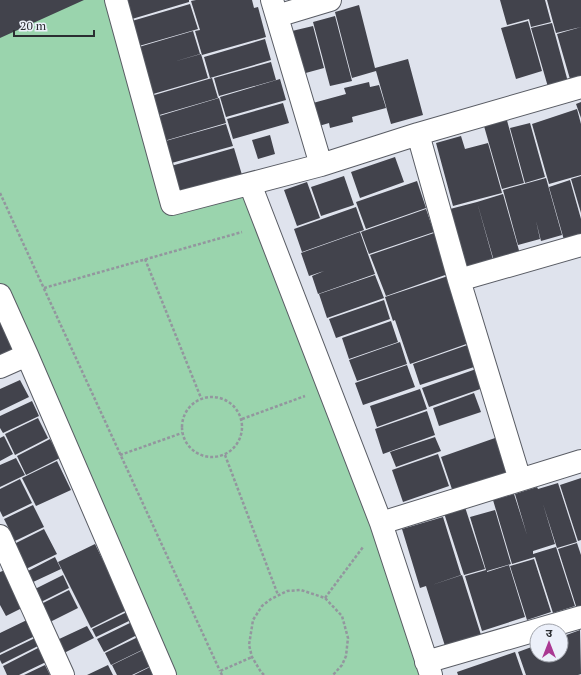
<svg xmlns="http://www.w3.org/2000/svg" width="581" height="675" viewBox="0 0 581 675" font-family="'PT Serif','Noto Sans Devanagari',serif">
<rect width="100%" height="100%" fill="#dfe3ed"/>
<path fill="#9ad4ad" d="M0 0H112L172 204 250 184 431 675H164L0 303Z"/>
<path fill="#42434c" d="M0 0H84L0 38Z
M127 0H189V2L132 19Z
M196 0H252L254 8 258 7 266 37 202 55 195 31 200 30 191 1Z
M500 0H545L551 22 531 27 529 19 507 25Z
M547 0H581V27L556 33Z
M190 4 198 29 139 46 132 21Z
M359 5 375 68 408 59 423 115 391 124 376 71 352 78 335 12Z
M335 16 352 81 330 86 313 22Z
M528 21 542 71 516 79 501 28Z
M552 23 568 82 548 87 531 28Z
M313 26 324 68 302 74 292 31Z
M581 27V83L572 86 557 34Z
M193 31 200 54 146 70 139 47Z
M265 39 271 60 210 78 204 57Z
M201 54 208 78 153 94 145 70Z
M271 62 276 80 219 96 214 78Z
M212 78 218 98 156 116 151 96Z
M280 79 286 100 226 117 220 97Z
M369 82 370 87 379 85 386 108 352 117 353 122 330 128 329 123 319 126 313 103 346 94 344 88Z
M219 98 226 123 164 141 156 117Z
M581 102V118L576 104Z
M283 103 289 123 233 139 227 119Z
M577 109 581 124V175L570 178 557 131 570 178 549 184 532 124Z
M505 113 524 183 502 189 482 119Z
M530 123 545 177 525 183 510 128Z
M226 124 233 146 168 164 162 142Z
M270 135 275 154 258 159 252 140Z
M461 136 465 149 488 143 502 193 479 199 472 173 479 199 453 206 436 143Z
M234 148 242 175 179 193 171 166Z
M395 157 404 182 360 198 351 172Z
M344 176 354 205 321 216 311 187Z
M581 176V213L571 179Z
M546 178 562 235 541 241 536 221 540 239 518 245 503 190Z
M570 180 581 219V235L564 240 549 187Z
M417 181 426 208 366 229 356 202Z
M307 182 320 218 297 226 284 190Z
M503 194 520 254 494 261 477 202Z
M477 202 494 263 468 270 450 209Z
M356 207 364 230 302 252 294 229Z
M426 209 434 232 369 254 361 232Z
M360 232 375 274 318 294 312 276 324 271 309 276 301 253Z
M434 233 448 274 386 296 370 255Z
M375 275 384 298 327 318 319 294Z
M448 276 472 342 410 364 395 320 393 321 385 297Z
M384 300 390 319 336 338 329 319Z
M0 320 16 353 0 361Z
M391 321 398 342 349 359 342 338Z
M400 342 407 364 357 381 349 360Z
M473 343 480 365 420 385 413 364Z
M407 365 415 387 363 405 355 383Z
M479 368 486 387 429 407 422 388Z
M20 380 29 397 0 411V389Z
M420 389 427 409 377 427 370 406Z
M474 393 481 412 439 426 433 408Z
M32 401 39 416 3 433 0 428V416Z
M427 411 435 435 383 454 375 429Z
M38 418 48 438 15 455 5 434Z
M4 436 13 454 0 461V438Z
M435 437 441 451 396 467 390 452Z
M495 438 508 473 455 498 441 457Z
M50 439 60 458 26 475 17 456Z
M438 454 449 486 403 502 392 470Z
M16 458 25 475 0 487V465Z
M57 461 71 490 36 506 22 478Z
M581 478V540L578 541 560 485Z
M20 479 32 503 3 517 0 511V489Z
M558 483 577 542 557 548 543 504 555 544 533 551V554L556 547 575 606 553 613 535 557 512 564 493 500 514 494 527 535 515 494 537 487 538 489Z
M33 505 44 527 15 541 4 519Z
M465 507 485 569 464 575 444 513Z
M495 510 511 564 487 571V572L509 565 525 617 482 631 465 576 486 570 470 517Z
M443 517 461 575 432 585 462 575 481 635 445 646 426 586 420 588 402 529Z
M44 529 57 554 26 569 14 544Z
M577 543 581 555V608L577 609 558 549Z
M95 544 127 610 91 628 58 562Z
M55 557 61 569 31 583 26 572Z
M534 559 551 612 527 620 510 566Z
M5 570 24 607 6 616 0 605V572Z
M63 575 69 588 39 603 33 590Z
M69 590 78 608 50 622 41 604Z
M129 611 133 619 96 637 92 629Z
M29 619 37 635 0 653V633Z
M132 622 139 634 104 652 97 639Z
M87 626 94 638 64 653 57 640Z
M580 630 581 674 578 675H526L518 652 537 645V655H561V637Z
M138 637 144 649 111 665 105 653Z
M35 638 38 646 2 664 0 660V655Z
M38 648 46 662 19 675H7L3 666Z
M145 649 153 665 132 675H117L112 665Z
M515 652 523 675H458L457 672Z
M45 665 50 675H24Z
M108 665 113 675H87Z
M152 666 156 675H134Z"/>
<g fill="none" stroke-linecap="round" stroke-linejoin="round">
<g stroke="#595c64" stroke-width="24">
<path id="minor" d="M116 0 172 204 321 165 418 134 581 87
M272 0 321 165
M277 16 330 0
M418 134 459 280 520 480
M250 184 381 523 431 675
M459 280 581 245
M0 295 27 355 165 675
M0 367 27 355
M381 523 581 461
M0 536 63 675
M426 662 581 617"/>
</g>
<path stroke="#93969e" stroke-width="2.5" stroke-dasharray="3 2" stroke-linecap="butt" d="M0 193 220 671
M145 259 201 398
M44 288 242 232
M182 427a30 30 0 1 1 60 0a30 30 0 1 1-60 0Z
M242 419 305 396
M120 455 182 433
M225 455 278 595
M325 598 363 547
M222 675 220 671 252 657
M264 675 261 672 252 657 249 645 253 620 262 606 271 599 287 591 301 590 325 598 342 616 348 638 346 656 342 665 333 675"/>
<use href="#minor" stroke="#fff" stroke-width="22"/>
</g>
<g transform="translate(549 643)"><circle r="19" fill="#ecf0fa" stroke="#9fa2aa"/>
<path d="M0-3L7 15L0 10L-7 15Z" fill="#aa3893"/>
<text y="-6" font-size="11" font-weight="bold" text-anchor="middle" fill="#2b2d31">उ</text>
</g>
<path d="M14 30v6h80v-6" fill="none" stroke="#2b2d31" stroke-width="2"/>
<text x="20" y="30" font-size="12" fill="#2b2d31" stroke="#ecf0fa" stroke-width="3" paint-order="stroke">20 m</text>
</svg>
